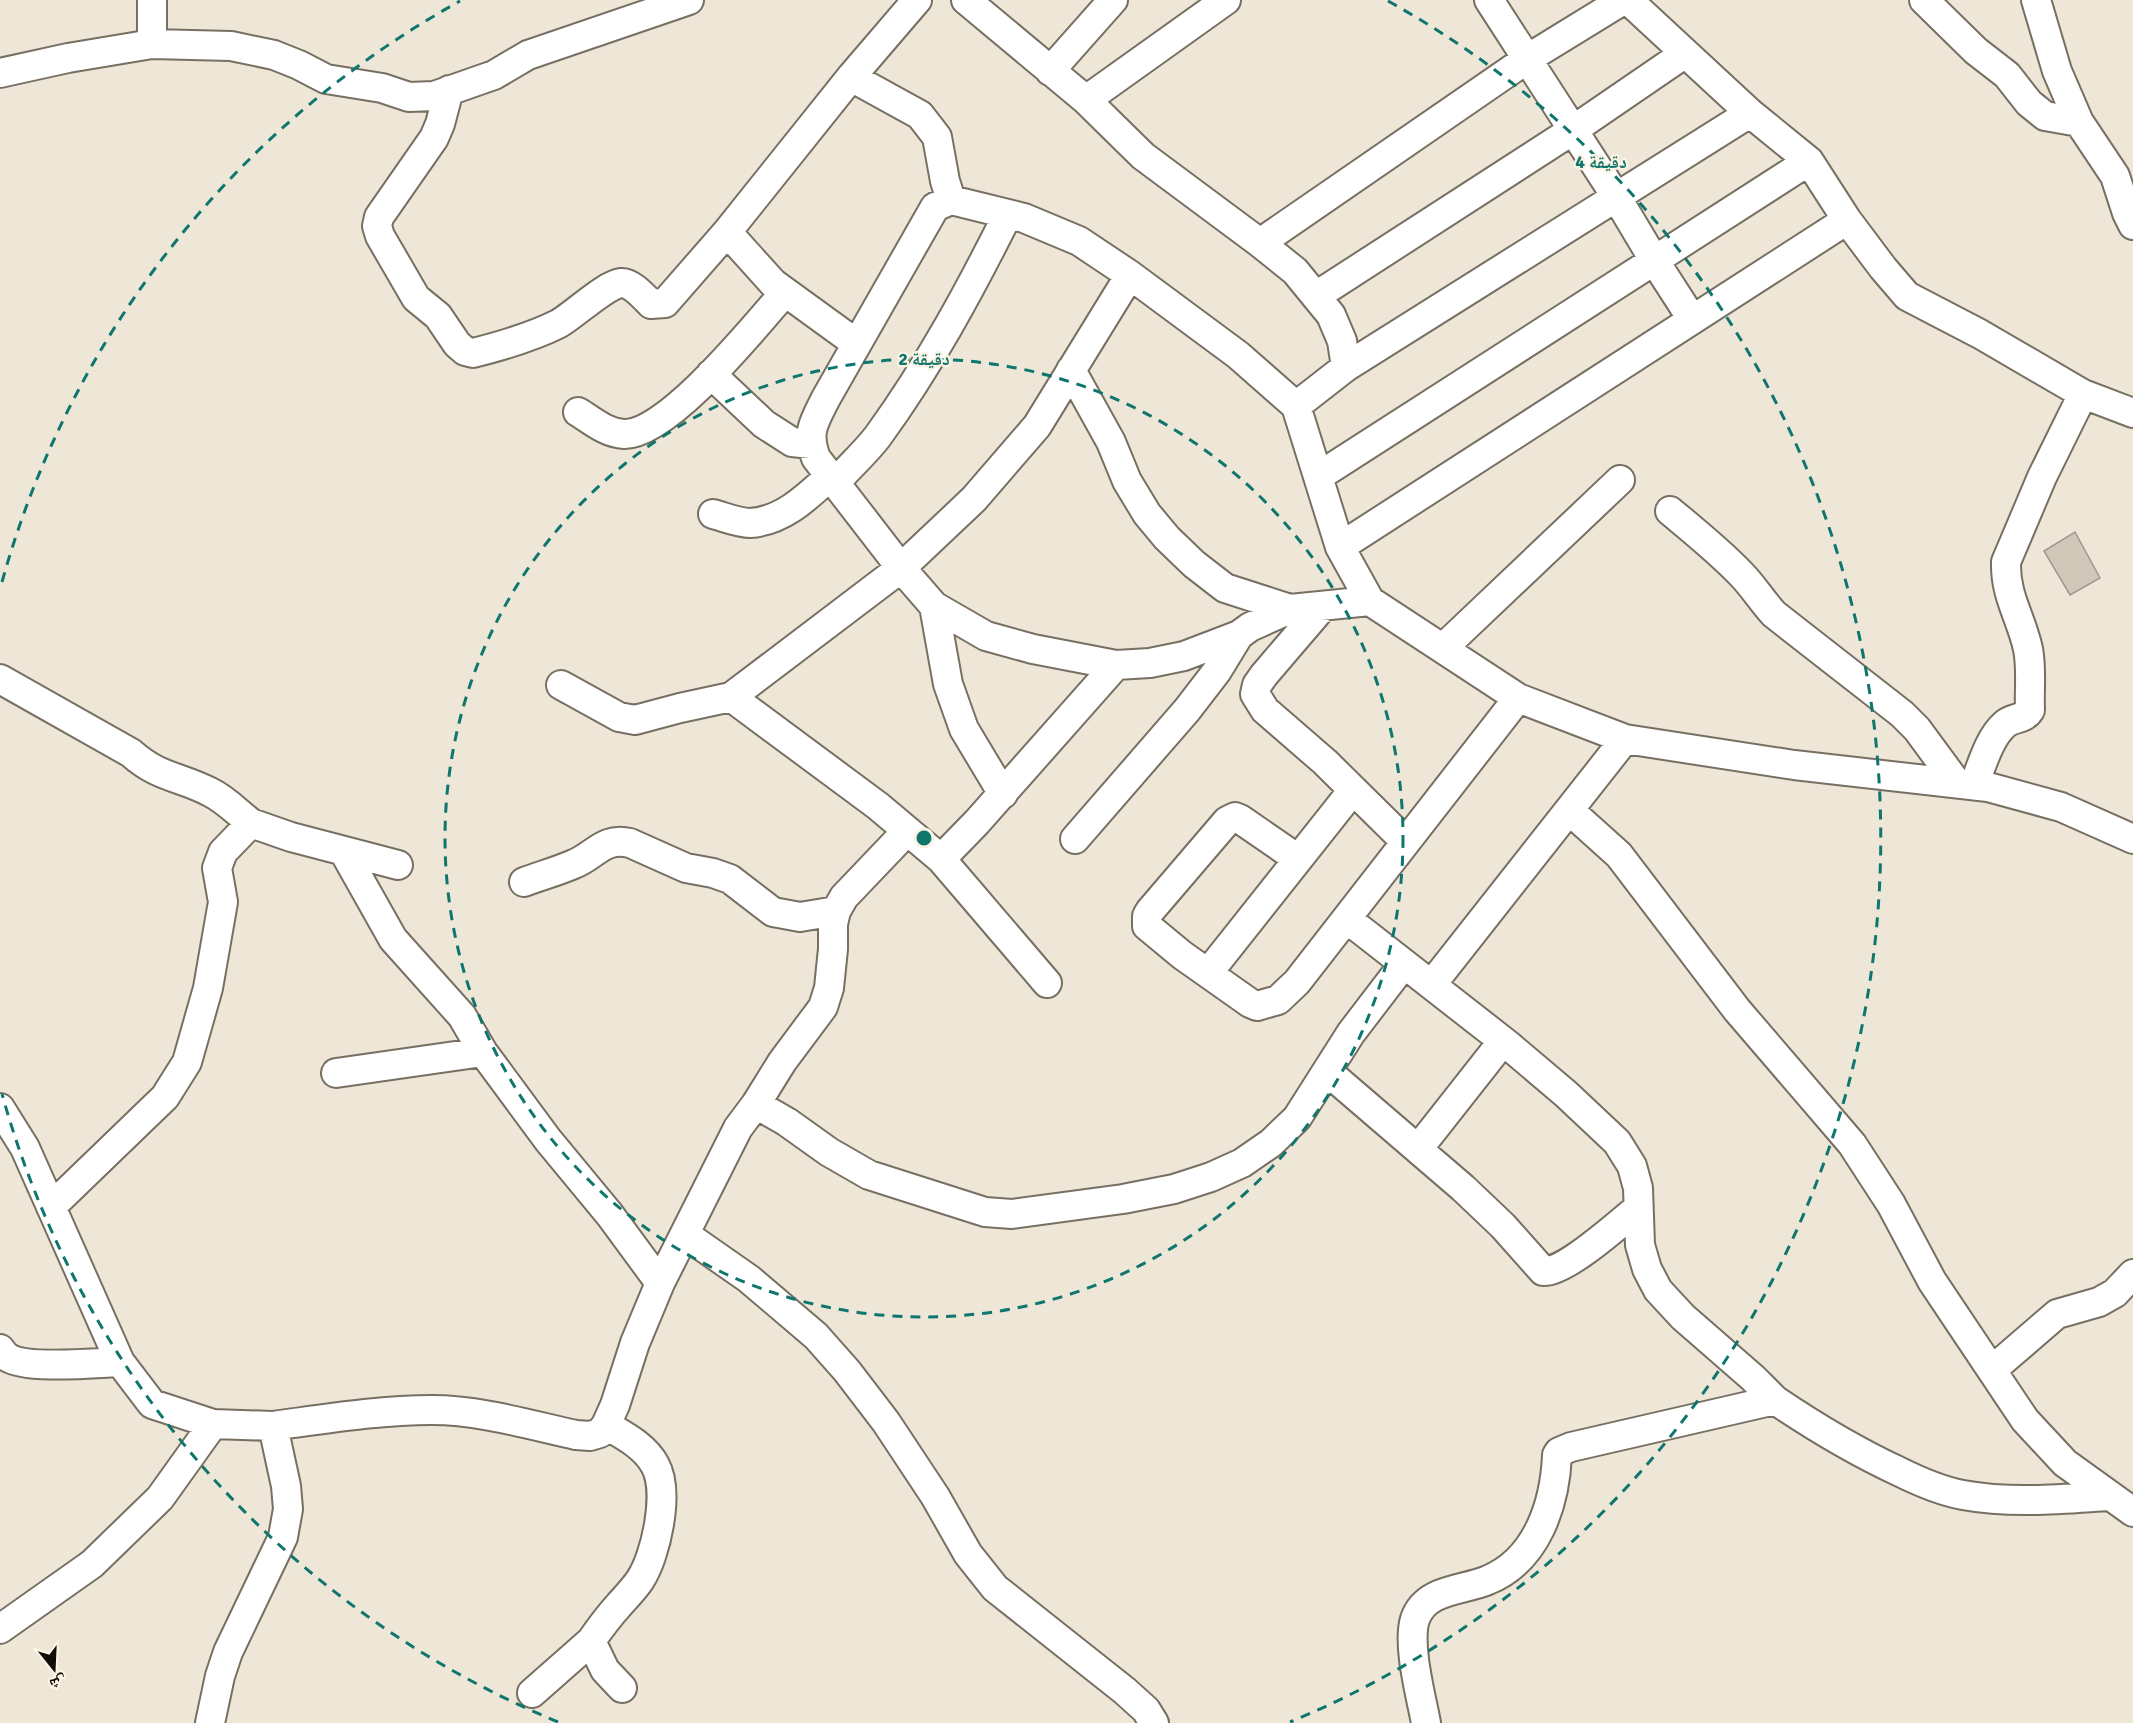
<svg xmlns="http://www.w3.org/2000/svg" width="2133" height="1723" viewBox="0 0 2133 1723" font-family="Signika,'Noto Naskh Arabic',sans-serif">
<rect width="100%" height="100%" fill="#eee6d6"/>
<path fill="#d0c8b9" stroke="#a0988a" stroke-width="1.5" d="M2075 532 2100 578 2070 595 2044 551Z"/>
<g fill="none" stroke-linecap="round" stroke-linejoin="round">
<g stroke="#776f62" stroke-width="32">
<path id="minor" d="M966 0 1086 100 1143 156 1260 243 1295 271 1331 315 1342 341 1346 367
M1489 0 1617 198 1654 260 1692 319
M1628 0 1750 113 1809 161 1847 220 1883 268 1907 296 1980 334 2083 394 2133 413
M1924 0 1976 51 2007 75 2029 103 2045 116 2079 122
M2036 0 2057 71 2079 122 2115 176 2127 213 2133 225
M152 44V0
M1050 71 1113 0
M0 73 68 58 152 44 231 46 274 55 299 65 326 79 382 88 409 97 434 96 494 75 528 55 689 0
M851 77 920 115 937 137 945 181 951 200
M449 90 440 124 434 138 379 217 377 226 380 236 416 298 438 316 457 344 465 351 473 353C501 346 532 337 558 324 573 316 605 285 621 283 631 282 644 297 651 304L665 303 727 232 851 77 917 0
M1086 100 1226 0
M727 232 773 283 857 344
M1260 243 1527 59 1623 0
M1316 296 1573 130 1684 54
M1071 370 1111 442 1127 481 1147 514 1167 538 1194 564 1225 588 1290 609
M711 374 764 424 792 442 811 444
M1296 406 1346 367 1750 113
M578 412C593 421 606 433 624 434 667 436 756 325 785 292
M1319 476 1809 161
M835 483C849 467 866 452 878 436 929 366 970 290 1008 214
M1670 511C1694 531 1719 551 1741 574 1753 586 1762 601 1774 614L1902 714 1917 729 1956 782
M713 514C724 517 739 523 750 523 783 521 807 497 830 476
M1340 547 1847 220
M1370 601 1290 609 1250 627 1239 635 1184 656 1150 663 1116 665 1033 649 986 636 934 606 901 568 816 458C806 432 814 422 826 398L935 207 951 200 1024 218 1079 241 1130 275 1238 355 1296 406 1340 547 1370 601 1518 698 1625 739 1794 765 1988 787 2061 807 2133 839
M934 606 948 684 964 729 1003 794
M1323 606 1264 675 1257 685 1255 694 1265 710 1325 762 1406 842
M1443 648 1620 480
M0 679 131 753C159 778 179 776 210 792 225 799 238 813 251 823L223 852 217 868 223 902 208 988 187 1062 165 1097 51 1207
M561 685 619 717 635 720 680 708 731 697 901 568 974 499 1037 426 1130 275
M731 697 878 806 941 859 1047 983
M1974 785C1982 765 1989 738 2005 724 2013 717 2024 720 2030 710 2029 690 2032 669 2028 649 2021 617 2005 596 2006 562L2042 477 2083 394
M1569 810 1619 855 1737 1010 1852 1144 1891 1204 1932 1281 2025 1420 2065 1463 2133 1512
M251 823 291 837 398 865
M1075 839 1187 710 1217 671 1239 635
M344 852 393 939 462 1016 483 1052 548 1140 610 1215 660 1283
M941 859 977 822 1116 665
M1298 859 1240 819 1235 817 1227 821 1150 911 1147 916V926L1182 955 1250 1003 1257 1006 1278 1000 1297 982 1518 698
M524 882C540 876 558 871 574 864 596 855 603 837 630 843L686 868 713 873 730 879 773 912 800 917 836 911
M1347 919 1507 1044 1566 1094 1617 1142 1632 1166 1638 1188 1640 1245 1647 1269 1658 1290 1683 1317 1753 1378 1775 1400
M1208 973 1353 790
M1432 984 1625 739
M1328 1072 1463 1188 1503 1226 1543 1271C1563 1274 1620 1223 1638 1208
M336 1073 483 1052
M756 1104 787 1122 829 1152 869 1175 985 1212 1012 1214 1123 1199 1174 1189 1211 1177 1242 1163 1271 1143 1297 1118 1351 1033 1403 965
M0 1108 25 1148 120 1362 152 1404 213 1424 273 1426 286 1486 288 1509 283 1537 228 1652 220 1676 210 1723
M1418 1149 1503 1041
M686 1235 749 1279 816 1336 847 1371 886 1422 935 1496 968 1554 995 1588 1125 1691 1146 1710 1154 1723
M0 1349C2 1351 3 1354 6 1356 22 1370 96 1363 120 1362
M1992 1370 2057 1314 2099 1302 2115 1293 2133 1274
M606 1425C623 1435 645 1446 655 1465 670 1492 656 1556 640 1580 634 1589 626 1597 619 1605 609 1616 600 1628 591 1641L605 1670 622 1688
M273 1426C325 1419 379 1410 432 1410 480 1410 530 1425 576 1435L590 1436 600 1433 606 1425 615 1405 635 1343 660 1283 738 1128 756 1104 782 1062 823 1007 829 988 833 949V924L836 911 844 897 907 831
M0 1629 92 1564 160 1498 213 1424
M532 1693 591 1641
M1426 1723C1421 1696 1407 1645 1415 1619 1426 1588 1463 1591 1488 1580 1537 1560 1555 1504 1557 1455L1559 1452 1571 1447 1775 1400C1815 1427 1855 1451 1898 1471 1918 1481 1941 1491 1963 1495 2012 1504 2060 1499 2109 1496"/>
</g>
<use href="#minor" stroke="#fff" stroke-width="28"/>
</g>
<g fill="none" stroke="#0f766e" stroke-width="3" stroke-dasharray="10 8">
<circle cx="924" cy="838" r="479"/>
<path d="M558 1722A957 957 0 0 1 2 1094M2 582A957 957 0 0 1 460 1M1388 1A957 957 0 0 1 1290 1722"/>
</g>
<circle cx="924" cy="838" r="9" fill="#0f766e" stroke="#fcf3e3" stroke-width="3"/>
<g font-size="18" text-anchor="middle" font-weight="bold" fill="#0f766e" stroke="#fcf3e3" stroke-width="4.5" stroke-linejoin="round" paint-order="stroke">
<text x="1601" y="168">4 دقيقة</text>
<text x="924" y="365">2 دقيقة</text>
</g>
<g transform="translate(54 1669) rotate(162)" stroke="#fcf3e3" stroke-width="4.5" paint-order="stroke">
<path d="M0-4.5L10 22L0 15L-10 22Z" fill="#100d08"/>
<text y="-9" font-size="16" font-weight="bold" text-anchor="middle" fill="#100d08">ش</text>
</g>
</svg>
